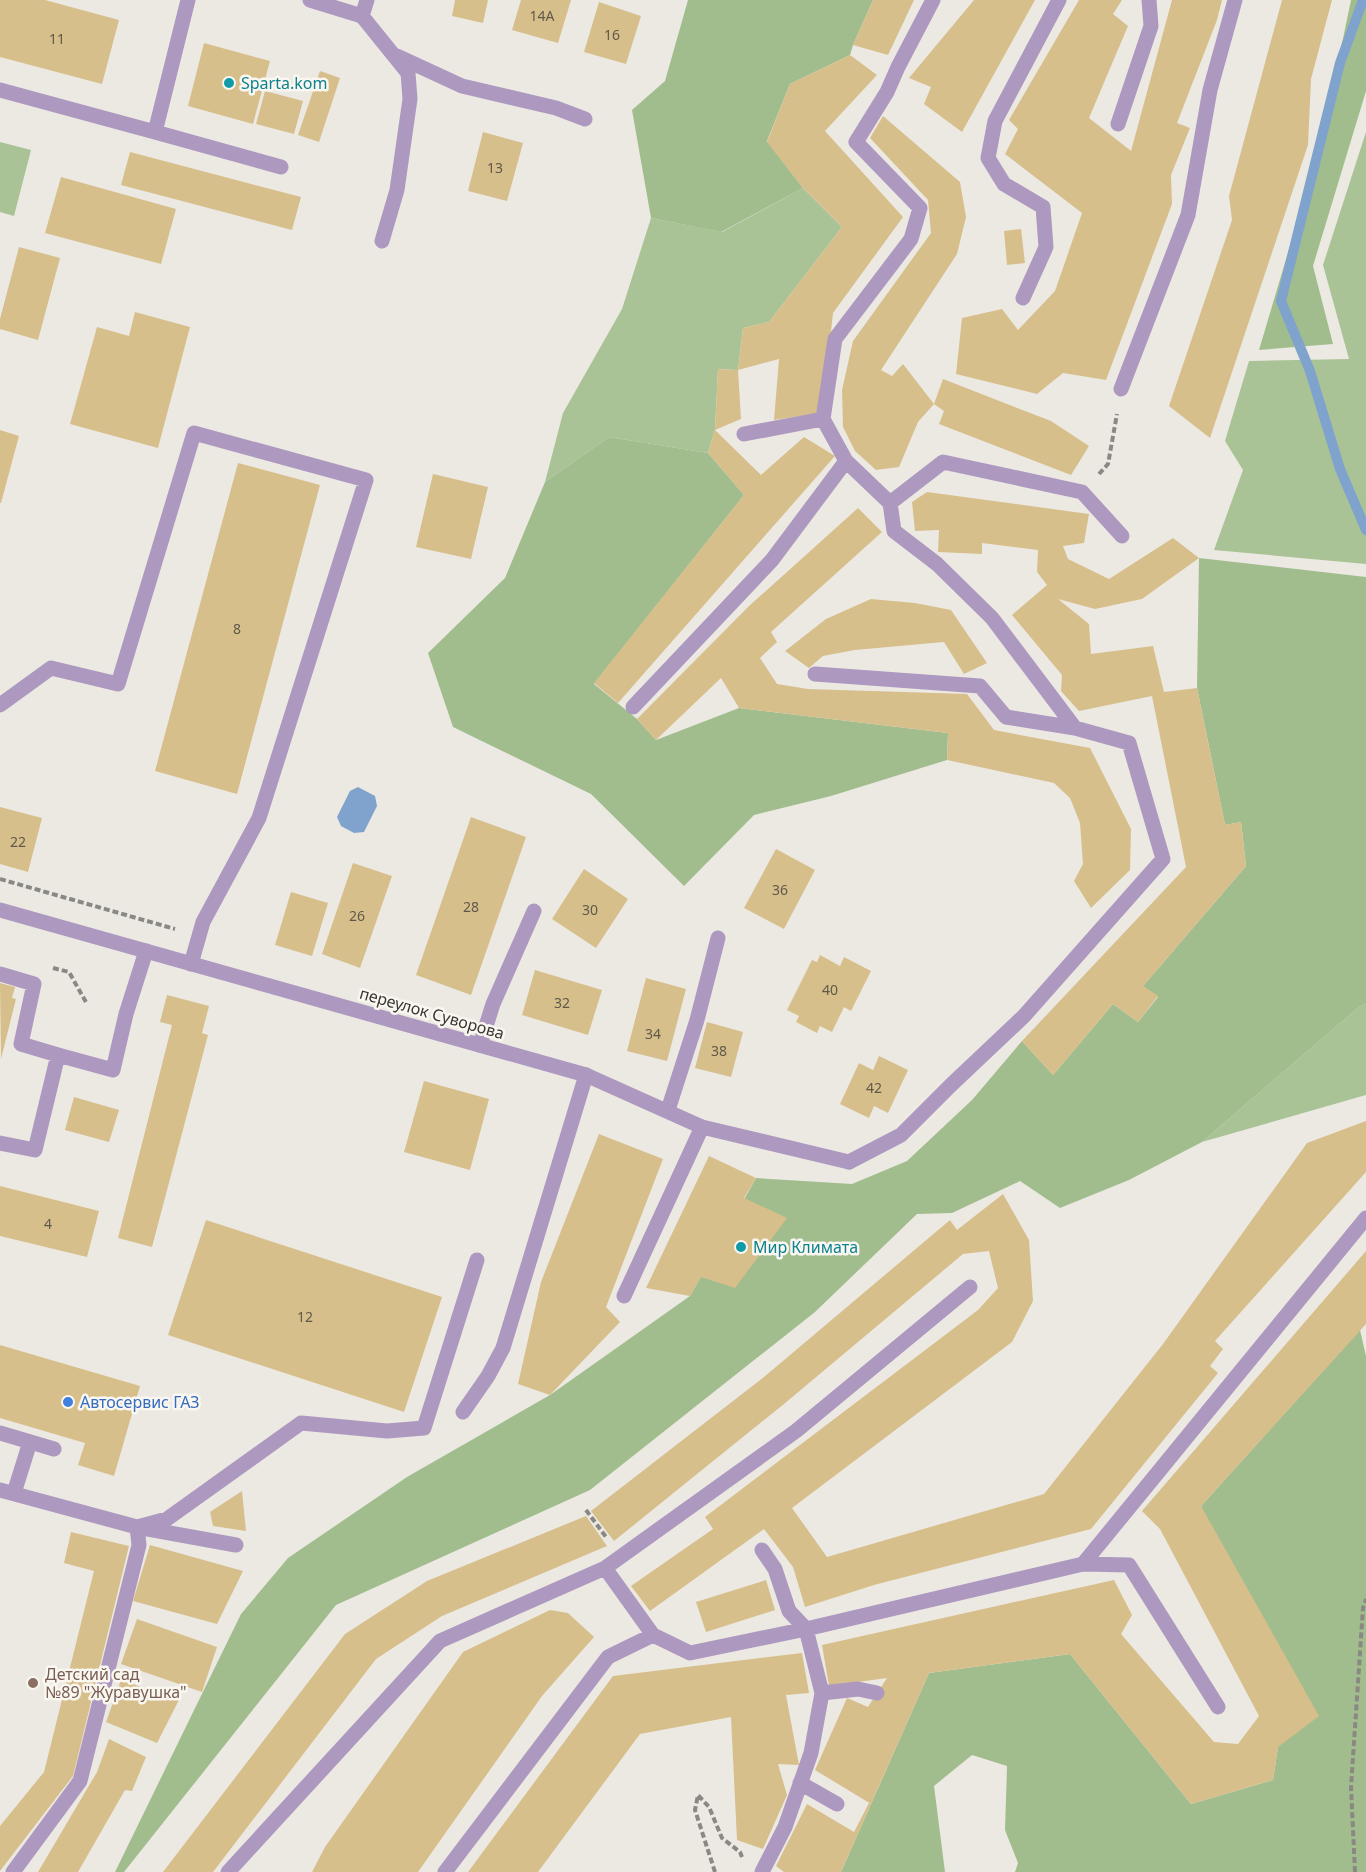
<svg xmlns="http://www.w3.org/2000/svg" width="1366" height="1872" viewBox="0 0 1366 1872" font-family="'Noto Sans',sans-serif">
<rect width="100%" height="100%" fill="#ece9e3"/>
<path fill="#aac396" d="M1366 132V564L1214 550 1243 470 1225 441 1249 361 1349 359 1323 265Z
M0 142 31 150 14 216 0 212Z
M803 188 842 227 769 322 743 328 738 370 718 369 715 430 708 453 609 437 545 482 563 413 622 309 651 218 722 232Z
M1366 1004V1095L1202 1142 1360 1006Z"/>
<path fill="#a2bd8d" d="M688 0H873L853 45 850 55 790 84 767 141 803 188 721 232 651 218 632 110 665 81Z
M1351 0H1366V91L1313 266 1333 344 1259 350 1323 135Z
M609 437 708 453 744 495 594 684 637 719 656 740 739 708 948 733 947 760 831 796 754 815 684 886 591 794 453 727 428 653 505 578 545 482Z
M1199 558 1366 577V1004L1360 1006 1202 1142 1129 1180 1060 1208 1020 1181 952 1213 917 1214 815 1312 590 1490 336 1605 124 1872H115L241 1614 288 1558 407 1477 550 1395 690 1296 756 1178 852 1184 907 1161 972 1100 1022 1041 1053 1075 1113 1004 1138 1022 1158 997 1143 986 1246 866 1241 822 1225 825 1197 688Z
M1360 1330 1366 1356V1872H1015L1018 1863 1005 1830 1007 1766 972 1755 934 1786 945 1872H841L929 1673 1070 1654 1191 1804 1273 1780 1278 1747 1201 1506Z"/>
<path fill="#7fa3cc" d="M358 787 375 796 377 806 364 832 354 833 341 826 337 817 350 791Z"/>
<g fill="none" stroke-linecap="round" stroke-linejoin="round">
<path stroke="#7fa3cc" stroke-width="10" d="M1363 0 1340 63 1281 301 1310 371 1340 469 1366 530"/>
</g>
<path fill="#d7bf8c" d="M0 0H45L119 20 102 84 0 57Z
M455 0H488L483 23 452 16Z
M521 0H571L558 43 512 30Z
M873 0H914L888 55 853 45Z
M974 0H1035L962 132 924 104 931 87 909 78Z
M1079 0H1122L1113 14 1128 26 1089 118 1131 151 1172 0H1222L1217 20 1177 123 1190 128 1171 175 1172 204 1106 380 1063 373 1037 394 956 374 962 318 1002 309 1018 330 1055 291 1082 213 1005 154 1018 129 1009 120Z
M1282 0H1332L1311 79 1308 145 1210 438 1169 406 1232 220 1229 196Z
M599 2 641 16 626 64 584 52Z
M204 43 270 61 253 124 188 106Z
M850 55 877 75 825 131 903 217 833 313 822 413 774 420 779 359 738 370 743 328 769 322 842 227 803 188 767 142 790 84Z
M320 71 340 78 319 142 298 135Z
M265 91 303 101 294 134 256 124Z
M883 116 960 182 966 217 957 254 881 370 892 376 903 364 934 404 943 379 1051 421 1089 446 1071 475 939 424 944 411 934 404 918 422 899 467 876 470 855 451 843 427 842 390 853 341 931 233 928 200 870 138Z
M483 132 523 143 507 201 468 191Z
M130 152 301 197 292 230 121 185Z
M61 177 176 209 161 264 45 233Z
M1021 229 1025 263 1007 265 1004 231Z
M19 247 60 258 38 340 0 329V319Z
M135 312 190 327 158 448 70 424 97 327 129 336Z
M718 369 738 370 741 419 715 430Z
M0 430 19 436 1 503H0Z
M715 430 761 475 804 437 835 456 618 703 594 683 744 495 708 453Z
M238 463 320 485 237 794 155 771Z
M433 474 488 487 471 559 416 547Z
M927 492 1089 514 1084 543 1063 546 1068 559 1109 579 1173 538 1199 558 1142 599 1095 609 1058 599 1089 624 1091 654 1153 646 1164 692 1197 688 1225 825 1241 822 1246 866 1143 986 1158 996 1138 1022 1113 1004 1053 1075 1022 1041 1186 867 1152 696 1079 711 1061 691 1062 675 1012 615 1047 585 1037 572 1038 550 982 543V554L938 552 939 530 915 531 912 502Z
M858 508 882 532 771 632 777 642 760 658 777 684 808 689 967 694 994 730 1090 748 1131 829 1130 870 1091 908 1074 881 1083 864 1080 823 1070 798 1054 783 947 760 948 733 739 708 721 678 656 740 637 719 748 607Z
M871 599 915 603 951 610 987 663 964 674 944 642 855 650 823 656 809 668 785 651 826 619Z
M0 807 42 818 28 872 0 864Z
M471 817 526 837 471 995 416 975Z
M776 849 815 870 784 929 744 908Z
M353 863 392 876 360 968 322 954Z
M584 869 628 899 596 948 552 919Z
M291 892 328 903 312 956 275 945Z
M820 955 840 966 844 957 871 971 851 1011 844 1007 832 1032 820 1026 817 1033 796 1022 799 1016 787 1010 812 960 817 962Z
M535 970 602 990 588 1035 522 1015Z
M646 978 686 989 667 1061 627 1051Z
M0 983 15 987 12 998 16 999 1 1059Z
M167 995 209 1006 202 1033 208 1035 152 1247 118 1238 172 1025 160 1022Z
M707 1022 743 1032 731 1077 695 1068Z
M879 1056 908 1070 888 1113 874 1106 869 1118 840 1104 859 1063 873 1070Z
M424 1081 489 1099 470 1170 404 1152Z
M74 1097 119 1110 109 1142 65 1130Z
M1366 1121V1172L1215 1341 1223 1349 1210 1366 1218 1373 1091 1529 874 1585 805 1607 793 1567 764 1529 650 1611 631 1586 713 1529 705 1517 978 1310 998 1288 989 1251 963 1254 784 1404 614 1541 591 1511 764 1377 950 1220 957 1230 1003 1194 1029 1240 1033 1301 1012 1342 792 1508 827 1557 1044 1494 1163 1344 1307 1143Z
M599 1134 663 1159 606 1307 620 1322 550 1395 518 1384 541 1282Z
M709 1156 756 1178 744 1198 787 1218 735 1288 701 1277 690 1296 646 1288Z
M0 1186 99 1211 87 1257 0 1236Z
M206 1220 442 1297 404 1412 168 1335Z
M1366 1251V1324L1201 1506 1319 1716 1278 1747 1273 1780 1191 1804 1070 1654 929 1673 871 1804 815 1770 847 1698 868 1707 887 1678 829 1686 822 1645 1114 1580 1132 1615 1121 1634 1214 1742 1238 1744 1259 1716 1160 1529 1142 1511Z
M0 1345 140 1386 114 1476 78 1465 85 1443 0 1418Z
M242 1491 246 1531 213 1526 210 1512Z
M586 1516 607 1546 442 1616 376 1659 213 1872H163L345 1634 427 1581Z
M71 1532 129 1546 73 1776 0 1871V1826L44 1772 94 1571 64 1563Z
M150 1545 243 1571 217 1624 133 1601Z
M766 1580 775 1610 706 1632 696 1602Z
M550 1610 568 1613 594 1637 542 1696 418 1872H312L325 1847 463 1652Z
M137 1619 217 1647 202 1692 121 1664Z
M802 1653 809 1693 786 1695 799 1765 778 1764 787 1795 763 1849 737 1840 731 1717 640 1734 538 1872H468L613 1676Z
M121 1680 179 1700 157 1743 106 1722Z
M109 1739 146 1757 132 1791 125 1790 78 1872H38L97 1772Z
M869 1803 871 1804 841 1872H784L776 1866 807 1804 854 1832Z"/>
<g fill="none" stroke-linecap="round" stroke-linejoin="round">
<path stroke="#898883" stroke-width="4" stroke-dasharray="6 3" stroke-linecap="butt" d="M1099 474 1108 464 1117 414
M0 879 175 929
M53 968 69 972 87 1004
M586 1510 606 1537
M715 1872 695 1810 698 1795 709 1807 722 1838 740 1852 742 1857
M1355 1872 1351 1787 1363 1608 1366 1599"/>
<path stroke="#ad98bf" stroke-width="15" d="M367 0 362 16 408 73 410 99 397 190 382 241
M933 0 898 67 887 92 856 142 920 208 911 239 835 339 823 419 846 461 890 503 943 462 1082 492 1122 536
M397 56 462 86 556 108 585 119
M0 90 155 132 188 0
M1118 124 1151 26 1149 0
M155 132 281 167
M1023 298 1046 247 1043 207 1004 184 988 158 995 121 1059 0
M1121 389 1188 215 1210 90 1235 0
M744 434 823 419
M890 503 894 531 937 564 992 618 1075 728
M815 674 980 686 1006 717 1075 728 1129 743 1163 859 1024 1016 951 1085 901 1135 849 1162
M0 705 51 668 118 684 194 433 366 480 259 818 203 922 191 964
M633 707 772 560 846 461
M0 974 34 984 21 1044 58 1055
M480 1045 493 1004 534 911
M668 1110 697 1020 718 938
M0 1143 35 1150 58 1055 113 1070 126 1014 146 951
M624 1296 702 1127
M463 1412 488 1376 503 1348 586 1075
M0 1433 54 1449
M14 1493 30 1442
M762 1550 775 1569 789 1611 806 1629 822 1693 811 1753 785 1827 762 1872
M1083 1564 1366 1218
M653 1635 690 1653 806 1629 1083 1564 1129 1565 1218 1707
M822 1693 858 1689 877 1693
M800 1783 837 1804
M13 1872 80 1781 139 1545 137 1527 167 1519 301 1423 387 1431 424 1428 477 1260
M228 1872 440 1641 605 1568 796 1431 970 1287
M445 1872 608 1657 653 1635 605 1568"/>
<path stroke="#ad98bf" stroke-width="15" d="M310 0 362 16
M0 910 586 1075 702 1127 849 1162
M0 1490 137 1527 236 1545"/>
</g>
<g fill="#0f9aa8" stroke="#faf6f0" stroke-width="2">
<circle cx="229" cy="83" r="6"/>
<circle cx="741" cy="1247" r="6"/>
</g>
<circle fill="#3f7fe0" stroke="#faf6f0" stroke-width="2" cx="68" cy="1402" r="6"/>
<circle fill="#8d6e63" stroke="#faf6f0" stroke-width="2" cx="33" cy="1683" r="6"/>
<g text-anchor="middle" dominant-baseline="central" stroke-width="5" stroke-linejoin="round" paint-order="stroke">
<g font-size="14" fill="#60594a">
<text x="542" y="15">14А</text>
<text x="612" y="34">16</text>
<text x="57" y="38">11</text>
<text x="495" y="167">13</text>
<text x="237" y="628">8</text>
<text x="18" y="841">22</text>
<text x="780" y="889">36</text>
<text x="471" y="906">28</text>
<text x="590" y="909">30</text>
<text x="357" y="915">26</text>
<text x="830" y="989">40</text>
<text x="562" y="1002">32</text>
<text x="653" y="1033">34</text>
<text x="719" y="1050">38</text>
<text x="874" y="1087">42</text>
<text x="48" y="1223">4</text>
<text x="305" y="1316">12</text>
</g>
<g font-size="16" fill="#0d838f" stroke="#faf6f0" text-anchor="start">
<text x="241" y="83">Sparta.kom</text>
<text x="753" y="1247">Мир Климата</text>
</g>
<g font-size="16" fill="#383734" stroke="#faf6f0">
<text transform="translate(432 1013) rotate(16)">переулок Суворова</text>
</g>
<g font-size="16" fill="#366cbe" stroke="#faf6f0" text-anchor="start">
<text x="80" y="1402">Автосервис ГАЗ</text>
</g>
<g font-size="16" fill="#785e54" stroke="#faf6f0" text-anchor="start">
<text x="45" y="1674">Детский сад<tspan x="45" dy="18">№89 "Журавушка"</tspan></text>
</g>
</g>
</svg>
